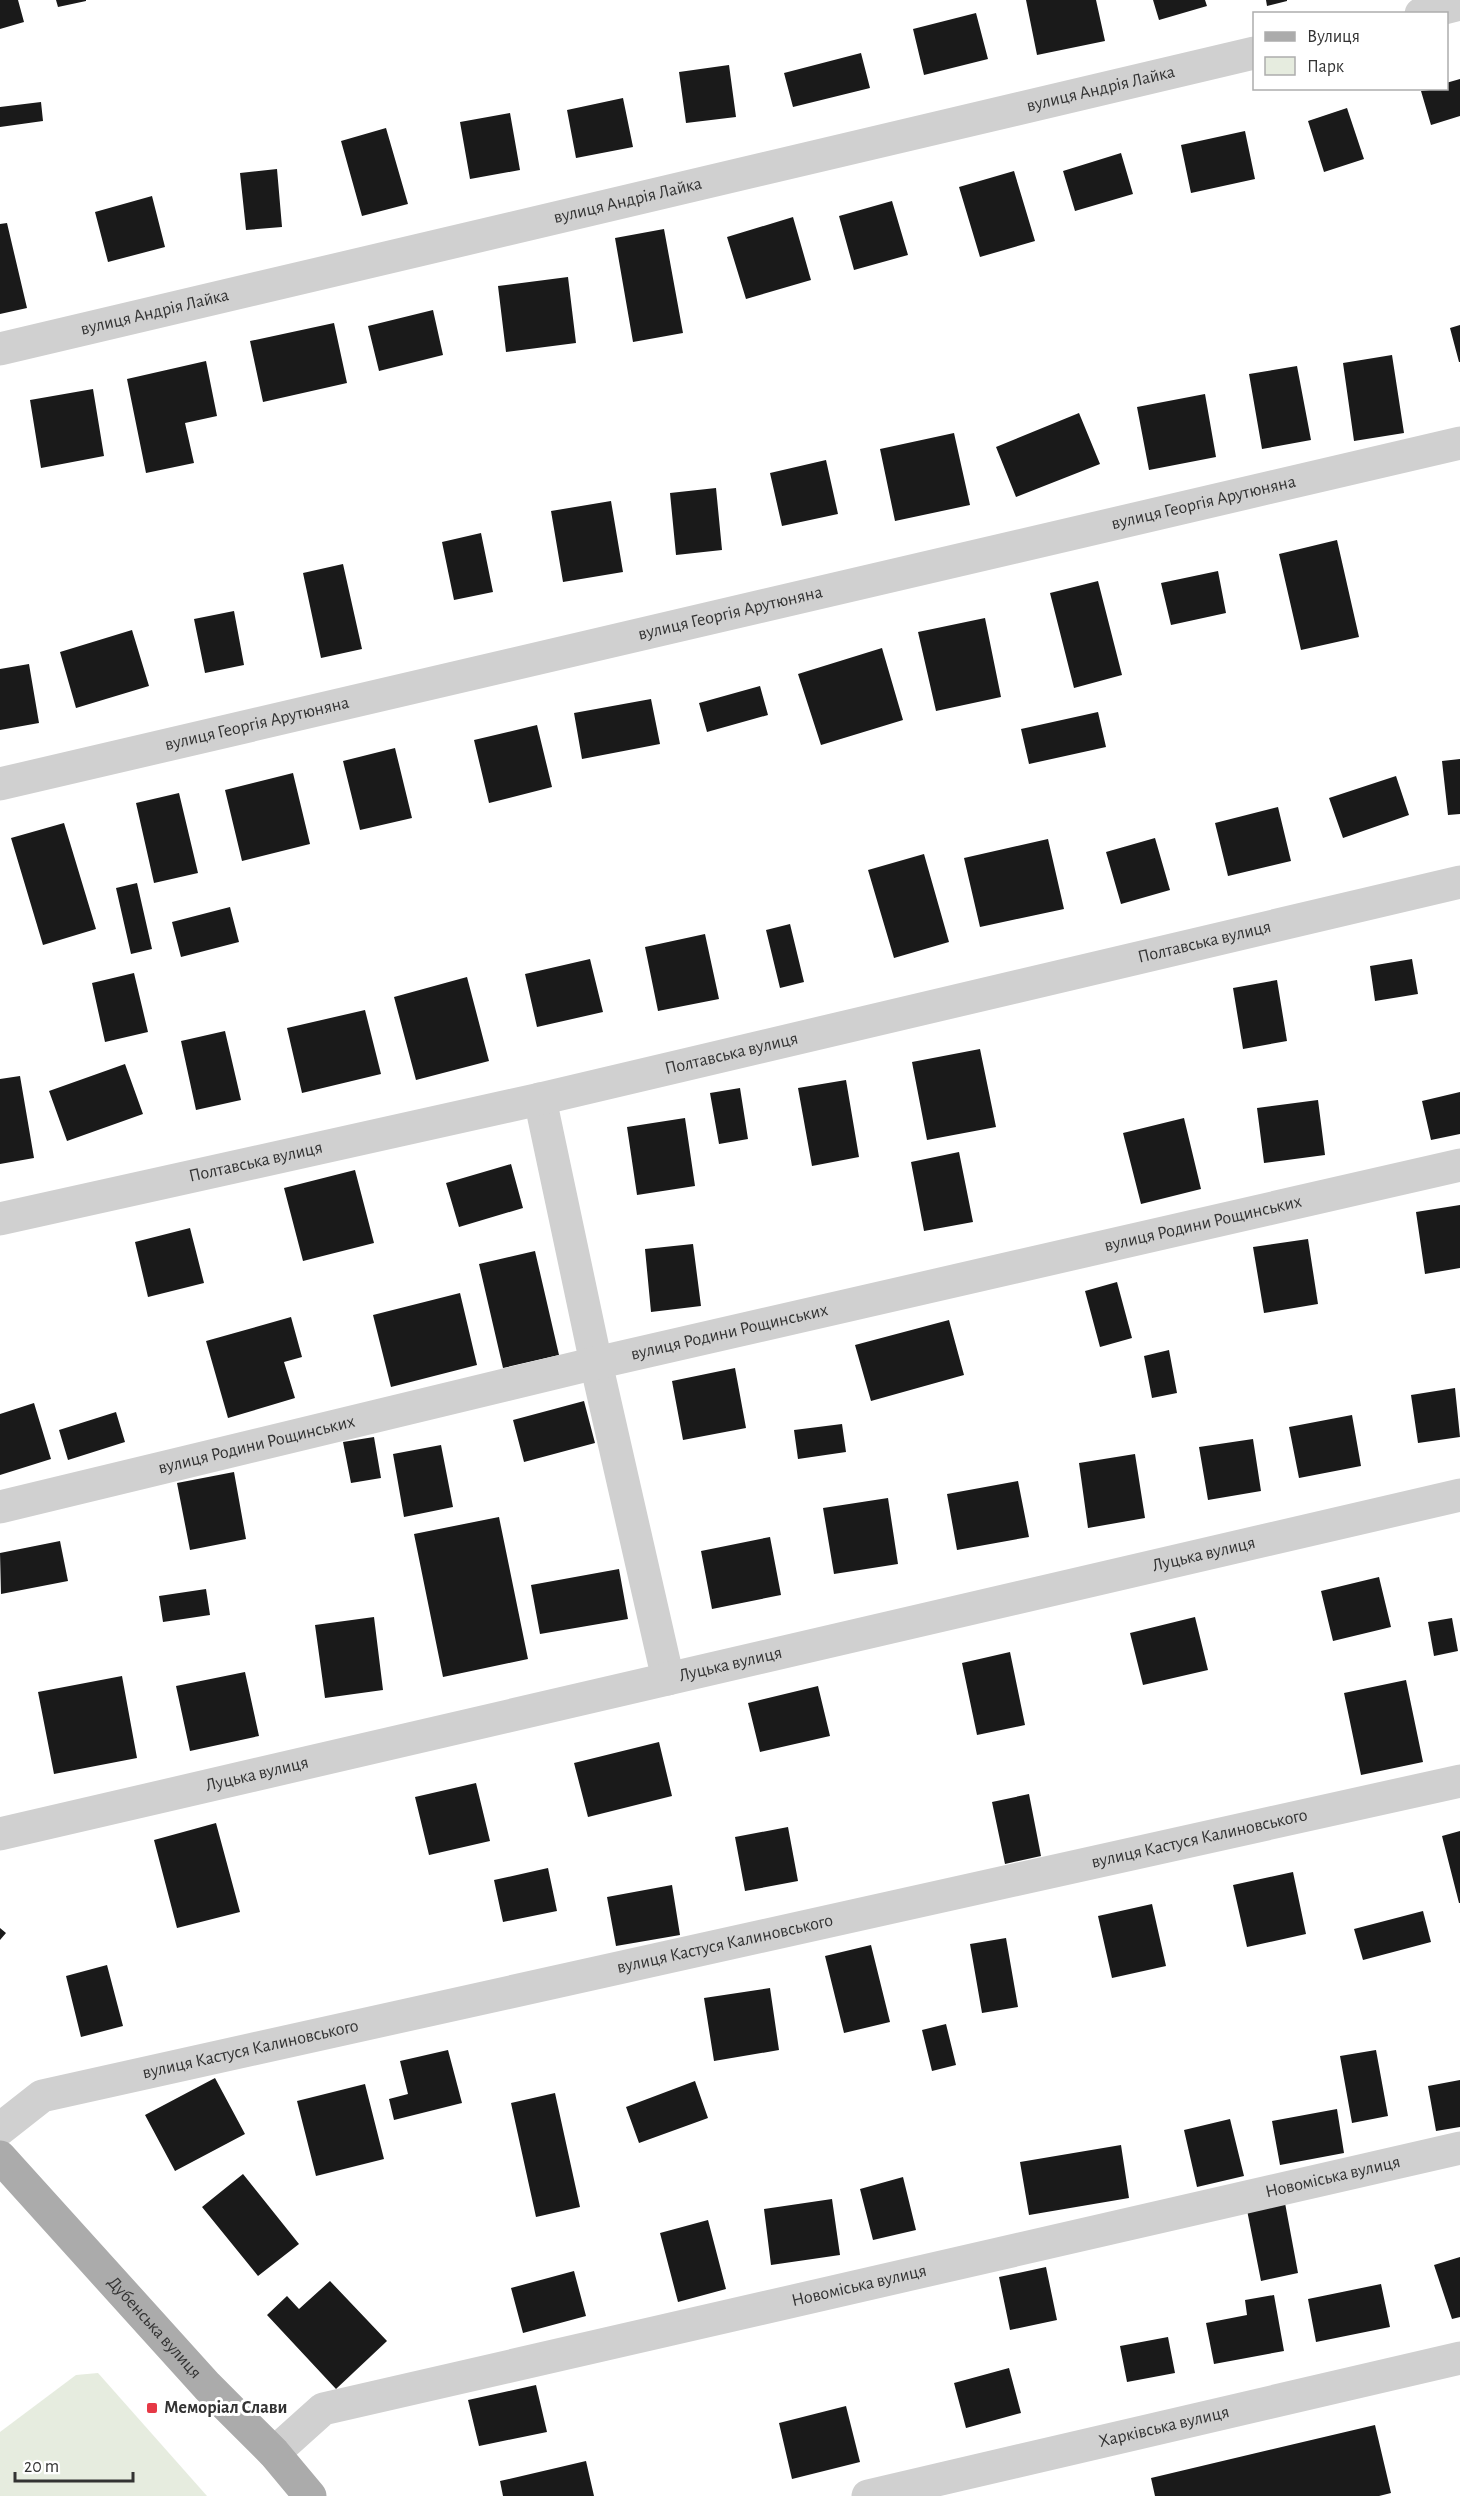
<svg xmlns="http://www.w3.org/2000/svg" width="1460" height="2496" viewBox="0 0 1460 2496" font-family="'Alegreya Sans',sans-serif">
<rect width="100%" height="100%" fill="#fff"/>
<path fill="#e6ecdf" d="M98 2373 207 2496H0V2432L76 2375Z"/>
<path fill="#1a1a1a" d="M0 0H18L24 22 0 29Z
M56 0H86V1L58 7Z
M1026 0H1096L1105 41 1037 55Z
M1153 0H1205L1207 6 1159 20Z
M1266 0H1287V1L1267 6Z
M976 13 988 59 924 75 913 29Z
M861 53 870 88 793 107 784 73Z
M729 65 736 117 686 123 679 72Z
M1460 79V116L1431 125 1421 91 1446 88V83Z
M623 98 633 147 576 158 567 110Z
M41 102 43 121 0 127V107Z
M1347 108 1364 159 1324 172 1308 121Z
M510 113 520 170 470 179 460 122Z
M386 128 408 204 362 216 341 141Z
M1245 131 1255 179 1191 193 1181 145Z
M1121 153 1133 194 1075 211 1063 171Z
M277 169 282 227 246 230 240 173Z
M1014 171 1035 241 980 257 959 187Z
M152 196 165 247 108 262 95 212Z
M892 201 908 255 854 270 839 216Z
M793 217 811 280 746 299 727 237Z
M7 223 27 308 0 314V224Z
M664 229 683 333 633 342 615 238Z
M568 277 576 343 506 352 498 286Z
M433 310 443 355 379 371 368 326Z
M334 323 347 383 263 402 250 341Z
M1460 325V362H1459L1450 328Z
M1392 355 1404 433 1354 441 1343 363Z
M206 361 217 416 185 423 194 463 146 473 127 379Z
M1297 366 1311 440 1262 449 1249 374Z
M93 389 104 456 41 468 30 400Z
M1205 394 1216 457 1149 470 1137 407Z
M1079 413 1100 464 1016 497 996 447Z
M954 433 970 505 895 521 880 449Z
M826 460 838 514 782 526 770 473Z
M716 488 722 550 676 555 670 493Z
M611 501 623 572 563 582 551 511Z
M481 533 493 592 454 600 442 542Z
M1337 540 1359 637 1301 650 1279 554Z
M343 564 362 649 321 658 303 573Z
M1218 571 1226 613 1171 625 1161 583Z
M1098 581 1122 675 1074 688 1050 593Z
M234 611 244 665 205 673 194 619Z
M985 618 1001 697 936 711 918 632Z
M132 630 149 686 76 708 60 652Z
M882 648 903 720 821 745 798 674Z
M29 664 39 723 0 730V669Z
M760 686 768 715 707 732 699 703Z
M651 699 660 744 582 759 574 713Z
M1098 712 1106 747 1029 764 1021 729Z
M537 725 552 787 489 803 474 740Z
M395 748 412 818 360 830 343 761Z
M1460 759V814L1448 815 1442 761Z
M293 773 310 844 242 861 225 790Z
M1396 776 1409 815 1343 838 1329 798Z
M179 793 198 873 154 883 136 803Z
M1278 807 1291 861 1228 876 1215 823Z
M64 823 96 929 43 945 11 838Z
M1155 838 1170 890 1121 904 1106 852Z
M1048 839 1064 909 980 927 964 858Z
M924 854 949 942 894 958 868 870Z
M137 883 152 949 131 954 116 888Z
M230 907 239 942 181 957 172 922Z
M790 924 804 982 780 988 766 930Z
M705 934 719 999 658 1011 645 947Z
M590 959 603 1012 537 1027 525 974Z
M1412 959 1418 994 1375 1001 1370 966Z
M134 973 148 1032 105 1042 92 983Z
M467 977 489 1061 416 1080 394 997Z
M1277 980 1287 1041 1243 1049 1233 988Z
M365 1010 381 1074 302 1093 287 1028Z
M225 1031 241 1100 196 1110 181 1041Z
M980 1049 996 1127 927 1140 912 1062Z
M125 1064 143 1114 67 1141 49 1091Z
M20 1076 34 1158 0 1164V1079Z
M846 1080 859 1157 812 1166 798 1088Z
M740 1088 748 1139 719 1144 710 1093Z
M1460 1092V1134L1431 1140 1422 1101Z
M1318 1100 1325 1155 1264 1163 1257 1108Z
M685 1118 695 1186 637 1195 627 1127Z
M1184 1118 1201 1189 1141 1204 1123 1133Z
M959 1152 973 1222 924 1231 911 1162Z
M511 1164 523 1208 459 1227 446 1183Z
M355 1170 374 1243 303 1261 284 1188Z
M1460 1205V1268L1425 1274 1416 1212Z
M190 1228 204 1283 148 1297 135 1242Z
M1308 1239 1318 1304 1264 1313 1253 1247Z
M693 1244 701 1306 651 1312 645 1249Z
M535 1251 559 1355 503 1368 479 1264Z
M1117 1282 1132 1338 1100 1347 1085 1291Z
M460 1293 477 1365 391 1387 373 1315Z
M291 1317 302 1357 284 1362 295 1398 228 1418 206 1341Z
M949 1320 964 1375 871 1401 855 1345Z
M1169 1350 1177 1393 1152 1398 1144 1356Z
M735 1368 746 1428 683 1440 672 1381Z
M1455 1388 1460 1437 1418 1443 1411 1395Z
M584 1401 595 1443 524 1462 513 1420Z
M34 1403 51 1459 0 1475V1414Z
M116 1412 125 1442 68 1460 59 1430Z
M1352 1415 1361 1466 1299 1478 1289 1427Z
M842 1424 846 1452 798 1459 794 1430Z
M374 1437 381 1478 351 1483 343 1442Z
M1253 1439 1261 1491 1208 1500 1199 1447Z
M441 1445 453 1507 404 1517 393 1454Z
M1135 1454 1145 1518 1088 1528 1079 1463Z
M234 1472 246 1539 190 1550 177 1483Z
M1018 1481 1029 1537 957 1550 947 1494Z
M888 1498 898 1564 834 1574 823 1508Z
M499 1517 528 1659 443 1677 414 1534Z
M770 1537 781 1595 712 1609 701 1551Z
M60 1541 68 1581 1 1594 0 1553Z
M619 1569 628 1619 540 1634 531 1585Z
M1379 1577 1391 1627 1333 1641 1321 1591Z
M206 1589 210 1615 163 1622 159 1596Z
M374 1617 383 1690 325 1698 315 1625Z
M1195 1617 1208 1670 1143 1685 1130 1633Z
M1452 1618 1458 1651 1434 1656 1428 1622Z
M1010 1652 1025 1725 977 1735 962 1663Z
M245 1672 259 1736 190 1751 176 1686Z
M122 1676 137 1758 54 1774 38 1692Z
M1406 1680 1423 1762 1361 1775 1344 1693Z
M818 1686 830 1736 760 1752 748 1703Z
M659 1742 672 1796 588 1817 574 1763Z
M476 1783 490 1841 429 1855 415 1797Z
M1029 1794 1041 1856 1005 1864 992 1802Z
M216 1823 240 1912 177 1928 154 1840Z
M788 1827 798 1881 745 1891 735 1837Z
M1460 1831V1903H1459L1442 1836Z
M548 1868 557 1911 503 1922 494 1880Z
M1293 1872 1306 1934 1247 1947 1233 1885Z
M672 1885 680 1935 616 1946 607 1897Z
M1152 1904 1166 1966 1112 1978 1098 1916Z
M1423 1911 1431 1942 1363 1960 1354 1929Z
M0 1928 6 1933 0 1940Z
M1006 1938 1018 2007 982 2013 970 1944Z
M871 1945 890 2022 844 2033 825 1956Z
M107 1965 123 2026 81 2037 66 1976Z
M770 1988 779 2050 714 2061 704 1998Z
M946 2024 956 2065 932 2071 922 2030Z
M448 2050 462 2103 394 2120 389 2099 408 2094 400 2061Z
M1376 2050 1388 2116 1352 2123 1340 2056Z
M215 2078 245 2134 175 2171 145 2115Z
M1460 2080V2127L1436 2131 1428 2086Z
M695 2081 708 2118 639 2143 626 2107Z
M365 2084 384 2159 316 2176 297 2101Z
M555 2093 580 2207 536 2217 511 2103Z
M1337 2109 1344 2153 1280 2165 1272 2121Z
M1230 2119 1244 2176 1197 2187 1184 2130Z
M1121 2145 1129 2198 1029 2215 1020 2162Z
M243 2174 299 2244 258 2276 202 2207Z
M903 2177 916 2230 873 2240 860 2189Z
M832 2199 840 2255 771 2265 764 2209Z
M1285 2203 1298 2273 1261 2281 1247 2210Z
M708 2220 726 2289 678 2302 660 2233Z
M1460 2257V2317L1452 2319 1434 2265Z
M1046 2267 1057 2320 1010 2330 999 2277Z
M574 2271 586 2316 523 2333 511 2288Z
M330 2281 387 2341 336 2389 267 2315 287 2296 299 2309Z
M1381 2284 1390 2327 1316 2342 1308 2299Z
M1274 2295 1284 2351 1214 2364 1206 2323 1247 2315 1245 2300Z
M1168 2337 1175 2373 1127 2382 1120 2346Z
M1009 2368 1021 2413 966 2428 954 2383Z
M536 2385 547 2432 479 2446 468 2400Z
M846 2406 860 2462 792 2479 779 2423Z
M1375 2425 1391 2493 1379 2496H1155L1151 2478Z
M586 2461 594 2496H503L500 2481Z"/>
<g fill="none" stroke-linecap="round" stroke-linejoin="round">
<g stroke="#d0d0d0" stroke-width="33">
<path d="M1421 14 1460 4"/>
<path id="s1" d="M0 349 1254 53"/>
<path id="s2" d="M0 784 1460 443"/>
<path d="M540 1099 596 1363 668 1679"/>
<path id="s3" d="M0 1219 540 1099 1460 882"/>
<path id="s4" d="M0 1507 596 1363 1460 1165"/>
<path id="s5" d="M0 1834 1460 1495"/>
<path id="s6" d="M0 2129 42 2096 1460 1781"/>
<path id="s7" d="M274 2453 323 2409 1460 2148"/>
<path id="s8" d="M868 2496 1460 2358"/>
</g>
<path stroke="#ababab" stroke-width="33" id="s9" d="M0 2157 207 2386 274 2453 310 2496"/>
</g>
<rect fill="#e63946" stroke="#fff" stroke-width="2" x="146" y="2402" width="12" height="12" rx="3"/>
<g text-anchor="middle" dominant-baseline="central" stroke-width="6" stroke-linejoin="round" paint-order="stroke">
<g font-size="18" fill="#333" stroke="#fff">
<text stroke="none"><textPath href="#s1" startOffset="1131">вулиця Андрія Лайка</textPath></text>
<text stroke="none"><textPath href="#s1" startOffset="645">вулиця Андрія Лайка</textPath></text>
<text stroke="none"><textPath href="#s1" startOffset="159">вулиця Андрія Лайка</textPath></text>
<text stroke="none"><textPath href="#s2" startOffset="1236">вулиця Георгія Арутюняна</textPath></text>
<text stroke="none"><textPath href="#s2" startOffset="750">вулиця Георгія Арутюняна</textPath></text>
<text stroke="none"><textPath href="#s2" startOffset="264">вулиця Георгія Арутюняна</textPath></text>
<text stroke="none"><textPath href="#s3" startOffset="1236">Полтавська вулиця</textPath></text>
<text stroke="none"><textPath href="#s3" startOffset="750">Полтавська вулиця</textPath></text>
<text stroke="none"><textPath href="#s3" startOffset="262">Полтавська вулиця</textPath></text>
<text stroke="none"><textPath href="#s4" startOffset="1236">вулиця Родини Рощинських</textPath></text>
<text stroke="none"><textPath href="#s4" startOffset="750">вулиця Родини Рощинських</textPath></text>
<text stroke="none"><textPath href="#s4" startOffset="264">вулиця Родини Рощинських</textPath></text>
<text stroke="none"><textPath href="#s5" startOffset="1236">Луцька вулиця</textPath></text>
<text stroke="none"><textPath href="#s5" startOffset="750">Луцька вулиця</textPath></text>
<text stroke="none"><textPath href="#s5" startOffset="264">Луцька вулиця</textPath></text>
<text stroke="none"><textPath href="#s6" startOffset="1239">вулиця Кастуся Калиновського</textPath></text>
<text stroke="none"><textPath href="#s6" startOffset="753">вулиця Кастуся Калиновського</textPath></text>
<text stroke="none"><textPath href="#s6" startOffset="267">вулиця Кастуся Калиновського</textPath></text>
<text stroke="none"><textPath href="#s7" startOffset="1102">Новоміська вулиця</textPath></text>
<text stroke="none"><textPath href="#s7" startOffset="616">Новоміська вулиця</textPath></text>
<text stroke="none"><textPath href="#s9" startOffset="230">Дубенська вулиця</textPath></text>
<text stroke="none"><textPath href="#s8" startOffset="304">Харківська вулиця</textPath></text>
</g>
<g font-size="18" font-weight="bold" fill="#333" stroke="#fff" text-anchor="start">
<text x="164" y="2408">Меморіал Слави</text>
</g>
</g>
<rect x="1253" y="12" width="195" height="78" fill="#ffffff" stroke="#adadad" stroke-width="1.5"/>
<rect x="1265" y="32" width="30" height="9" fill="#ababab" stroke="#adadad" stroke-width="1.5"/>
<text x="1307" y="42" font-size="18" fill="#333333">Вулиця</text>
<rect x="1265" y="57" width="30" height="18" fill="#e6ecdf" stroke="#adadad" stroke-width="1.5"/>
<text x="1307" y="72" font-size="18" fill="#333333">Парк</text>
<path d="M15 2472v9h118v-9" fill="none" stroke="#333333" stroke-width="3"/>
<text x="24" y="2472" font-size="18" fill="#333333" stroke="#ffffff" stroke-width="4.5" paint-order="stroke">20 m</text>
</svg>
